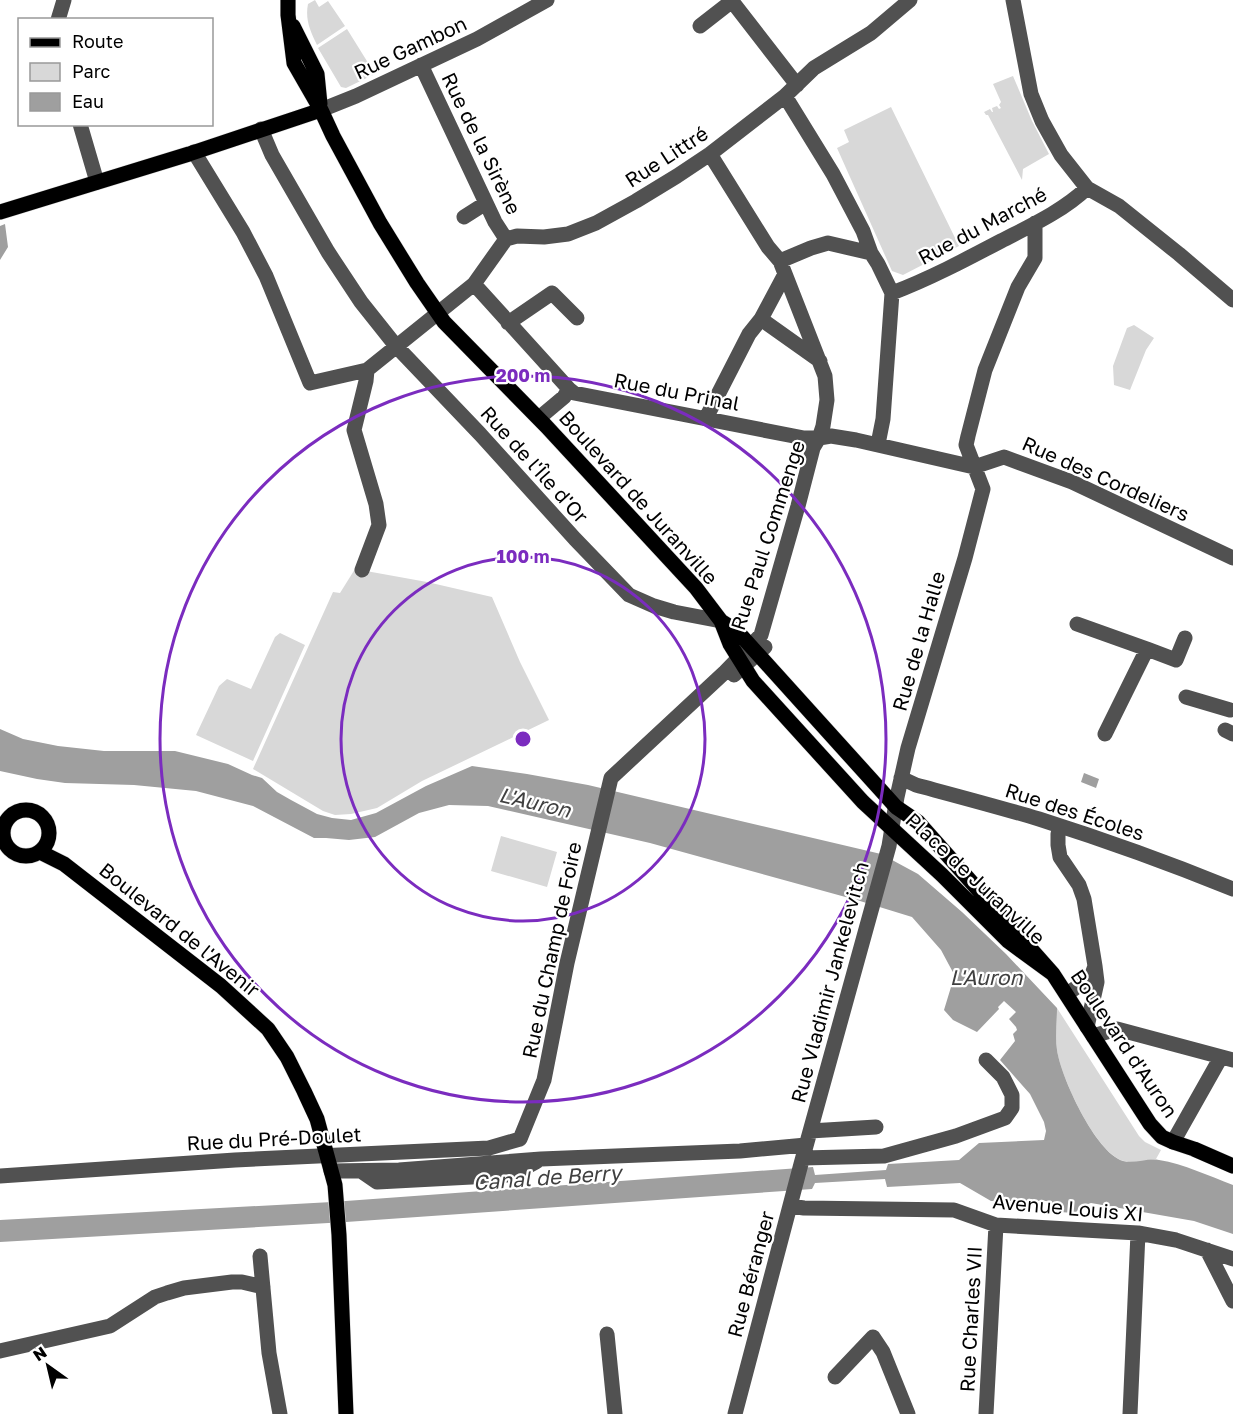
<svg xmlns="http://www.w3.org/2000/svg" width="1233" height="1414" viewBox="0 0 1233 1414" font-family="'Golos Text',sans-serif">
<rect width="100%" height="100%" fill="#fff"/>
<path fill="#d8d8d8" d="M315 0 319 7 328 1 345 26 317 45C310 31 305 19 308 4Z
M347 29 375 74 346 88 341 87 318 48Z
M1013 76 1032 121 1049 154 1023 169 1022 180 988 115H986L984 112 990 109 992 112H993L992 108 997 106 999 109 1001 108 999 105 1001 102 993 84Z
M891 107 959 246 903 275 892 271 837 148 849 142 844 130Z
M1134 325 1154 338 1146 350 1130 390 1114 385 1113 366 1127 328Z
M355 569 427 582 492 597 520 662 549 720 422 781 377 808 351 814 335 815 323 811 253 769 333 592 340 593Z
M280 633 305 645 253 761 196 735 219 686 227 679 251 689 275 637Z
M501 836 557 852 547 887 491 871Z
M1057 1008 1139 1136 1145 1142 1161 1150 1156 1159C1146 1161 1134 1164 1124 1161 1096 1154 1061 1077 1057 1050 1055 1037 1057 1022 1057 1008Z"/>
<path fill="#9f9f9f" d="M5 224 8 247 0 260V226Z
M0 729 23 739 58 746 104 751H175L228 764 252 775 262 778 277 792 291 800 317 814 332 818 351 820 376 813 426 786 472 766 527 774 588 785 881 854 918 874 962 912 1006 954 1057 1008C1057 1022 1055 1037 1057 1050 1061 1077 1095 1152 1123 1161 1135 1164 1147 1158 1159 1160 1184 1164 1209 1176 1233 1185V1234L1194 1221 1091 1203 1082 1206 1075 1213 1059 1212 1055 1204 1046 1201H991L960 1183 887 1187 885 1179 815 1183 812 1189 784 1191 346 1222 0 1242V1220L332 1202 813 1167 815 1175 886 1170 888 1164 959 1160 979 1143 1044 1140 1046 1131 1044 1122 1030 1094 1000 1060 1015 1041 1013 1034 1017 1030 1016 1027 1009 1019 1016 1012 1004 1001 998 1007 999 1009 977 1032 953 1020 944 1010 951 987 956 978 941 950 912 917 860 901 650 843 488 806 449 805 419 813 375 837 349 840 326 838H314L253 806 196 791 134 785 65 783 37 779 0 771Z
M1084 773 1099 779 1096 788 1081 782Z"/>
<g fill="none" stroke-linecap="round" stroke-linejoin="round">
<g stroke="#dbdbdb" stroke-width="16">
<path id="major" d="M288 0V15L294 63 321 110 333 136 380 223 417 283 444 322 546 426 696 588 721 621 730 644 753 681 863 802 942 875 1008 941 1053 974
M293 26 317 74 320 104
M0 212 189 154 321 110
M721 621 737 631 896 807 918 822 1053 974 1150 1124 1162 1137 1173 1142 1194 1149 1233 1166
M3 833a23 23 0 1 1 46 0a23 23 0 1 1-46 0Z
M40 852 64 864 221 986 268 1029 287 1057 304 1091 317 1119 335 1185 339 1235 346 1414"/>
</g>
<path stroke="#515151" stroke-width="15" d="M731 0 797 85
M1013 0 1031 94 1042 121 1061 155 1087 188 1119 206 1179 254 1233 300
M58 20 64 0
M700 26 732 1
M421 65 495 222 506 239
M785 96 833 174 863 231 871 253 878 264 892 293 883 419 878 444
M321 110 356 96 477 39 547 0
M80 124 97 182
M261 129 272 155 328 252 361 302 396 346 480 434 575 539 629 595 654 606 674 612 721 621
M194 152 243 232 266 276 310 383 367 370 474 284 506 239 517 236 544 237 568 234 596 223 636 201 677 176 710 154 785 96 814 68 871 33 910 0
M464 217 486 203
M780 261 811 248 828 243 871 253
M474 284 569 389 574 393 804 438H819L831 436 856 440 974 467 1004 457 1072 482 1233 558
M892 293C929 279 965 260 1001 241 1030 226 1063 211 1087 188
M761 319 820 361
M508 323 552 293 577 318
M539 418 564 397 569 389
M706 418 749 334 761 319 785 274
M362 570 379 525 376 504 354 430 366 381 367 370
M1077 624 1147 649
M734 675 765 647
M1186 697 1230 710
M1225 730 1233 734
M1105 734 1147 649 1176 660 1185 638
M901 778 916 785C957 796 999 807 1039 819 1105 840 1169 863 1233 889
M1060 826 1058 834V845L1060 857 1079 885 1084 899 1095 966 1091 977 1067 994
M1087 1027 1097 982 1095 966
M1093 1036 1117 1029 1233 1060
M810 1131 876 1127
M520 1139 544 1080 567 963 611 778 725 672 761 635 798 506 813 448 819 438 823 426 827 400 825 376 780 261 768 247 710 154
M1173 1142 1221 1057
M803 1158 884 1156 956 1136 1005 1118 1012 1108V1095L1003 1077 986 1060
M331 1171 399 1170 541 1159 740 1151 806 1145
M361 1171 377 1182 512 1175 536 1162
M0 1176 235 1160 489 1148 520 1139
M790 1206 804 1208 954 1210 996 1225 1138 1233 1176 1240 1233 1259
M1207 1250 1233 1301
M260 1256 269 1353 280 1414
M607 1334 615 1414
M0 1351 110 1326 155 1297 167 1293 184 1288 232 1282H242L263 1287
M835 1377 873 1337 883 1352 908 1414
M735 1414 801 1164 889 846 897 797 908 748 965 558 983 489 966 445 968 436 985 370 1018 287 1035 258V223
M986 1414 996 1225
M1130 1414 1138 1233"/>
<use href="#major" stroke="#000" stroke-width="15"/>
</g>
<g fill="none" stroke="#7b2cbf" stroke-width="3">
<circle cx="523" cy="739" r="182"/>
<circle cx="523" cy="739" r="363"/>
</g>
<g text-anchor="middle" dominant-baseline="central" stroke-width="4.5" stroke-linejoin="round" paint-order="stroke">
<g font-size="20" fill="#000" stroke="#fff">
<text transform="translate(410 47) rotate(-25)">Rue Gambon</text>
<text transform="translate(482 143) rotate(64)">Rue de la Sirène</text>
<text transform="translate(666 156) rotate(-33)">Rue Littré</text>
<text transform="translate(982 225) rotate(-28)">Rue du Marché</text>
<text transform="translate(677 391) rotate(11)">Rue du Prinal</text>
<text transform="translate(535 464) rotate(48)">Rue de l'Île d'Or</text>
<text transform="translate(1106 478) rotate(24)">Rue des Cordeliers</text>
<text transform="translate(639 497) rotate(48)">Boulevard de Juranville</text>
<text transform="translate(767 535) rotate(-72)">Rue Paul Commenge</text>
<text transform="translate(918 641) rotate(-74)">Rue de la Halle</text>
<text transform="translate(1075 811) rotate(18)">Rue des Écoles</text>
<text transform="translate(976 878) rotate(43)">Place de Juranville</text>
<text transform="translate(180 929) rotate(39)">Boulevard de l'Avenir</text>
<text transform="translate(551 950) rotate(-78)">Rue du Champ de Foire</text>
<text transform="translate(829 982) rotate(-75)">Rue Vladimir Jankelevitch</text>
<text transform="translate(1125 1043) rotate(56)">Boulevard d'Auron</text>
<text transform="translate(274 1138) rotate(-3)">Rue du Pré-Doulet</text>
<text transform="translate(1068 1207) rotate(5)">Avenue Louis XI</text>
<text transform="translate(750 1274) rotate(-75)">Rue Béranger</text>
<text transform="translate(970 1319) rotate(-87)">Rue Charles VII</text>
</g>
<g font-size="21" font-style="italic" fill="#404040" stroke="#fff">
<text transform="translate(535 802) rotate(13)">L'Auron</text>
<text x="986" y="977">L'Auron</text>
<text transform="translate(547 1177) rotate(-4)">Canal de Berry</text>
</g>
</g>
<circle cx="523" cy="739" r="9" fill="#7b2cbf" stroke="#fff" stroke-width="3"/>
<g font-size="18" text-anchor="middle" font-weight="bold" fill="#7b2cbf" stroke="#fff" stroke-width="4.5" stroke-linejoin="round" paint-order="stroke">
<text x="523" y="382">200 m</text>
<text x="523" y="563">100 m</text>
</g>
<rect x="18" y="18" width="195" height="108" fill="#ffffff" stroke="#999999" stroke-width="1.5"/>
<rect x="30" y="38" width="30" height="9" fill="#000000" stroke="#999999" stroke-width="1.5"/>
<text x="72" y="48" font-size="18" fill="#000000">Route</text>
<rect x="30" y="63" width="30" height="18" fill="#d8d8d8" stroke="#999999" stroke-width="1.5"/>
<text x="72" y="78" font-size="18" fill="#000000">Parc</text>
<rect x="30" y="93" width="30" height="18" fill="#9f9f9f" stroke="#999999" stroke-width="1.5"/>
<text x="72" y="108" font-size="18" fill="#000000">Eau</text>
<g transform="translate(48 1366) rotate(326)" stroke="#ffffff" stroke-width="4.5" paint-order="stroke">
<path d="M0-4.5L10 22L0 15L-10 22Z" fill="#000000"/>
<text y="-9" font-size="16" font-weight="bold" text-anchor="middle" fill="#000000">N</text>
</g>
</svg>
